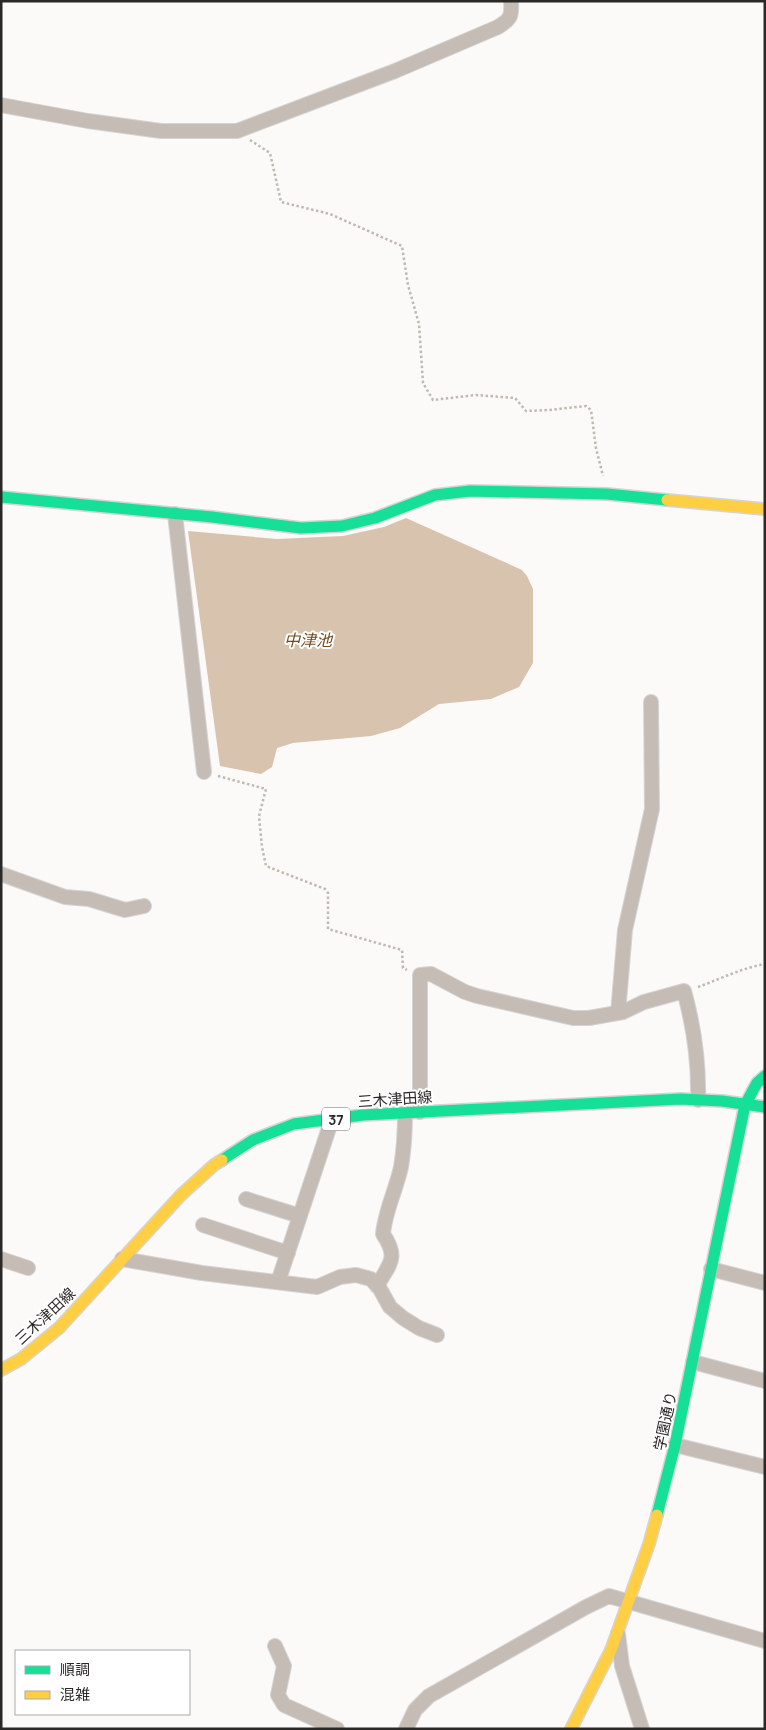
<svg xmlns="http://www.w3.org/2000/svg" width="766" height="1730" viewBox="0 0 766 1730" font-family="Manrope,'Noto Sans JP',sans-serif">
<rect width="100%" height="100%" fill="#fcfaf8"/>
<path fill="#d8c3ae" d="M406 518 522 570 527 576 533 589V663L519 687 491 699 439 704 400 728 371 736 293 743 277 748 272 767 261 774 220 766 188 531 277 539 343 536 384 527Z"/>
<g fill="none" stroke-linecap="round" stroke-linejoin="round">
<g stroke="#d6d4d3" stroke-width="16">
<path id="street" d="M1 105 88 121 161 131H237L395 71 498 27C511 19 512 16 511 1
M175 514 204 772
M1 874 65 897 89 899 125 910 144 906
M618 1013 625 930 652 809 651 702
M420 1112V975L431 974 465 992 477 996 573 1018H589L623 1012 644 1002 684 991C694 1027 699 1063 698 1100
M246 1199 300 1216
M203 1225 288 1253
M1 1259 28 1268
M122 1259 202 1273 317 1287 340 1277 356 1275 371 1279 380 1289 390 1307 403 1318 419 1328 437 1335
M711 1269 765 1283
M278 1282 332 1119
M377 1286C390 1263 399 1258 383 1234 385 1211 396 1190 401 1167 404 1149 405 1131 405 1113
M693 1362 765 1381
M675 1445 765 1467
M618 1634 622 1666 642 1729
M275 1646 284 1666 278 1695 284 1705 337 1729
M406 1729 415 1710 429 1696 586 1607 609 1596 765 1641"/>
</g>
<g stroke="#d6d4d3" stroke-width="14">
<path id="fast" d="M1 497 212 517 301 528 342 526 375 518 435 495 470 491 607 494 667 500
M222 1160 253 1140 294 1124 363 1115 681 1099 722 1101 765 1107
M657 1515 675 1445 745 1105 757 1083 765 1076"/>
</g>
<g stroke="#d6d4d3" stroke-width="14">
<path id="slow" d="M667 500 765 509
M1 1370 21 1359 59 1328 181 1195 214 1165 222 1160
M571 1729 611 1650 649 1544 657 1515"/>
</g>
<path stroke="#beb9b3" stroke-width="2.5" stroke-dasharray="2.5 2.5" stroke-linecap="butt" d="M250 140 270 153 281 202 330 214 402 246 408 285 419 324 423 383 433 400 476 395 515 398 526 411 549 410 586 406 591 410 596 448 603 476
M218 776 266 789 259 816 262 847 266 866 325 889 328 893V929L402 950 403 968 407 970
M698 987C720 979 742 968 765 964"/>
<use href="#street" stroke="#c4bcb5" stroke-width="14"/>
<use href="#fast" stroke="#16e098" stroke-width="11"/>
<use href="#slow" stroke="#ffcf43" stroke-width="11"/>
</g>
<g text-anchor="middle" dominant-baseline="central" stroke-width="4" stroke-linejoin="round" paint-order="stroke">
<rect fill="#fff" stroke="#6b6968" stroke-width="1" x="322" y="1107.5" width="28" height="23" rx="4"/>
<g font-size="14" font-weight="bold" fill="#2b2927">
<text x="336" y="1119">37</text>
</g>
<g font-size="15" fill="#2b2927" stroke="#fff">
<text transform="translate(395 1099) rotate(-4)">三木津田線</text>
<text transform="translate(45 1316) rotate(-43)">三木津田線</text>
<text transform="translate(665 1421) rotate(-78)">学園通り</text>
</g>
<g font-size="16" font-style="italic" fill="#734c1d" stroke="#fff">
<text x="308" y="640">中津池</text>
</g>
</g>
<rect width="766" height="1730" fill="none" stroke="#2b2927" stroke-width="5"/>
<rect x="15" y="1650" width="175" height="65" fill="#ffffff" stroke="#aaa9a9"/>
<rect x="25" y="1666" width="25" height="8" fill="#16e098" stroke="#aaa9a9"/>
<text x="60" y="1675" font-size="15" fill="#2b2927">順調</text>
<rect x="25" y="1691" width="25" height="8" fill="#ffcf43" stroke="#aaa9a9"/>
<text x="60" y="1700" font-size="15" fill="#2b2927">混雑</text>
</svg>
